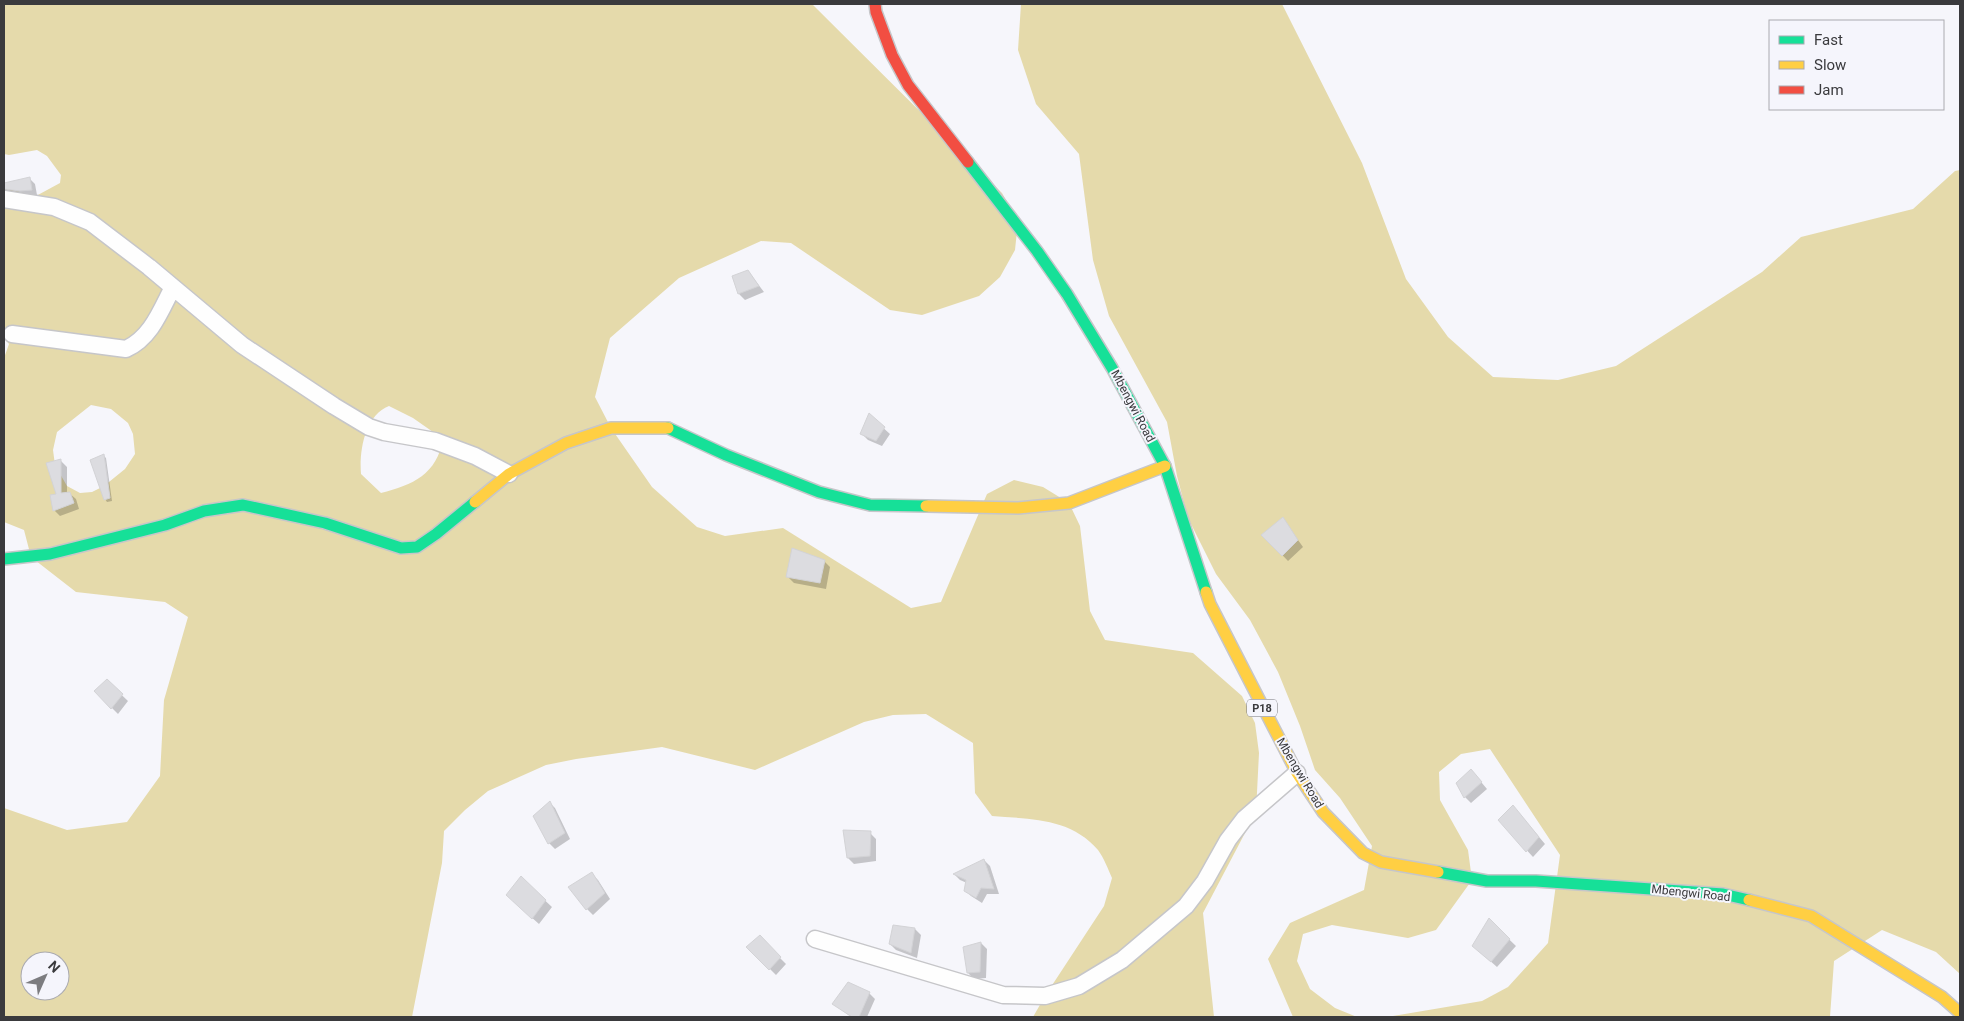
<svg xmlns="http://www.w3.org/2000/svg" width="1964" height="1021" viewBox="0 0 1964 1021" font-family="Roboto,sans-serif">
<rect width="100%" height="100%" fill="#f6f6fb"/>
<path fill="#e5daab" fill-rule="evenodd" d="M4 4H812L1002 193 1018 221 1015 250 1000 277 979 296 922 315 890 310 791 243 761 241 679 278 610 338 595 397 611 428 652 487 697 527 725 536 783 528 911 608 941 602 987 494 1014 480 1043 487 1069 503 1080 526 1090 611 1105 640 1193 653 1242 696 1255 723 1259 753 1256 812 1203 913 1214 1017H1033L1045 996 1104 906 1112 878C1108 869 1104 858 1098 850 1071 818 1031 819 992 816L975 793 973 743 926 714 893 715 864 722 755 770 662 747 576 759 546 765 488 791 465 810 444 831 442 863 412 1017H4V808L67 830 127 822 160 776 164 700 188 617 165 602 76 592 31 557 24 530 4 522V358L9 344 4 338V188L36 196 60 183 61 175 47 156 37 150 9 155 4 154ZM91 405 111 409 128 423 133 434 135 454 125 469 104 486 92 492 80 493 67 486 55 465 53 450 57 432ZM389 406 413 418 443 439C437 474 413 485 381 493L361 474C359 451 365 415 389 406ZM30 961H60V991H30Z
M1021 4H1282L1362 163 1406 279 1448 337 1493 377 1558 380 1616 366 1762 272 1801 237 1913 209 1955 171 1960 170V974L1936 952 1882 930 1834 961 1830 1017H1387L1482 1001 1508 987 1548 943 1560 855 1490 749 1461 754 1439 772 1440 800 1468 850 1472 880 1436 930 1408 938 1332 925 1303 934 1297 961 1310 989 1335 1008 1357 1017H1293L1268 959 1290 923 1364 890 1372 846 1340 798 1315 770 1300 726 1278 672 1250 620 1216 574 1188 518 1177 476 1167 422 1109 316 1093 260 1079 154 1036 104 1018 50Z"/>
<path fill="#0003" d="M29 178 35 184 37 195 4 198V184Z
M748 271 764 292 745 300 739 294 733 277Z
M869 415 890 434 882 446 868 440 862 434Z
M103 455 106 458 112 501 107 502 105 499Z
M61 461 67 467V494L69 493 76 499 79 509 60 516 54 510 58 495Z
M1283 519 1303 547 1288 561 1263 535Z
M824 561 830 567 826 589 794 583 788 577Z
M107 681 128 701 118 714 96 692Z
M1471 770 1487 789 1471 803 1465 797Z
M550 803 555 808 570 839 555 849 549 843 534 816Z
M1519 813 1545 844 1533 857 1499 820Z
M870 833 876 839V861L854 864 848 858Z
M984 860 990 866 999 894H987L982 903 971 896 965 890 967 883 960 880 955 875Z
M592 874 598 880 610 899 593 915 587 909Z
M521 878 552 907 539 924 513 901Z
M1489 920 1516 946 1497 967 1480 952Z
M915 929 921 935 917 958 896 950 890 944Z
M759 937 786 964 776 975 748 947Z
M981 943 987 949 986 978 974 979 968 973 965 948Z
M869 993 875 999 867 1017H851L834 1004Z"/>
<path fill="#dcdce0" stroke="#d3d3d6" d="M30 177 32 190 20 191 4 189V183Z
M748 270 759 286 738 294 732 276Z
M869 413 885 427 876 441 860 434Z
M104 454 110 498 104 500 90 460Z
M61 459V493L70 492 74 503 53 511 50 495 56 494 46 463Z
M1283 517 1298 540 1282 556 1261 535Z
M792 548 825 560 820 583 786 577Z
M107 679 123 694 111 709 94 691Z
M1471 769 1482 782 1464 798 1456 783Z
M550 801 565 833 548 844 533 816Z
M1513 805 1539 837 1526 852 1498 820Z
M843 830 871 831 870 856 847 858Z
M984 859 994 889 981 888 976 898 964 891 966 880 953 874Z
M592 872 605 893 586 910 568 887Z
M521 876 546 900 532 919 506 895Z
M1489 918 1510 939 1491 962 1472 946Z
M893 925 915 928 911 953 889 944Z
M760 935 781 957 769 970 746 947Z
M981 942 980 972 967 973 963 947Z
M848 982 870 992 859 1017H852L832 1004Z"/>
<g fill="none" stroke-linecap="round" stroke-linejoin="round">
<g stroke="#c6c6c9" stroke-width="19">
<path id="street" d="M4 199 54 207 90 222 149 267 242 345 334 406 369 427 384 432 435 441 475 456 509 474
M12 334 126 349C151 338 161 310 173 287
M815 939 1003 995 1045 996 1079 986 1122 960 1186 906 1205 881 1228 840 1244 819 1297 773"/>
</g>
<g stroke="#c6c6c9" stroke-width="14">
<path id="fast" d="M968 162 1037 251 1067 294 1112 368 1165 466 1206 592
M668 428 726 455 819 492 870 505 926 506
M4 559 50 554 165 525 204 511 243 505 325 523 401 548 417 547 436 534 475 502
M1438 872 1487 881H1536L1723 894 1749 900"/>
</g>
<g stroke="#c6c6c9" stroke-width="14">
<path id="slow" d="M475 502 509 474 566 443 611 428H668
M926 506 1018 508 1069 503 1165 466
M1206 592 1210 604 1297 773 1323 812 1363 853 1381 862 1438 872
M1749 900 1811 916 1942 997 1960 1013"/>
</g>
<g stroke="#c6c6c9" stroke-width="14">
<path id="jam" d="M875 4 876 12 892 55 908 85 968 162"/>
</g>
<use href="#street" stroke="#fefefe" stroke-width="16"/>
<use href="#fast" stroke="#16e098" stroke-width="11"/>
<use href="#slow" stroke="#ffcf43" stroke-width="11"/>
<use href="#jam" stroke="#f24e42" stroke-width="11"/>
</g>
<g text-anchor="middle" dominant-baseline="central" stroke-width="4" stroke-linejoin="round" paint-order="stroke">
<rect fill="#f5f5fc" stroke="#727276" stroke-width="1" x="1247" y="699.5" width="30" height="17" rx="4"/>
<g font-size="11" font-weight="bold" fill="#3a3a3d">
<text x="1262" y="708">P18</text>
</g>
<g font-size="12" fill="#3a3a3d" stroke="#f5f5fc">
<text transform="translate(1133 406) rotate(62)">Mbengwi Road</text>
<text transform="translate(1300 773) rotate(59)">Mbengwi Road</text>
<text transform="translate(1691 893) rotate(6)">Mbengwi Road</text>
</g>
</g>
<rect width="1964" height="1021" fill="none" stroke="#3a3a3d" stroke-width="10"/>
<rect x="1769" y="20" width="175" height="90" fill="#f5f5fc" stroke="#aaaab0"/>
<rect x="1779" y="36" width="25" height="8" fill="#16e098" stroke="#aaaab0"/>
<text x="1814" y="45" font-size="15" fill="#3a3a3d">Fast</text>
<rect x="1779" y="61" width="25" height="8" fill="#ffcf43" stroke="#aaaab0"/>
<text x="1814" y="70" font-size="15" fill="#3a3a3d">Slow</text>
<rect x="1779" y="86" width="25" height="8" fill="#f24e42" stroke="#aaaab0"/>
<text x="1814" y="95" font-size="15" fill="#3a3a3d">Jam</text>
<g transform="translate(45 976) rotate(45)"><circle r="24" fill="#f5f5fc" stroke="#aaaab0"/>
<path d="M0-4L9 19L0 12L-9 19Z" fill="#7c7c80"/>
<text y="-8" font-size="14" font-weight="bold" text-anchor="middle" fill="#3a3a3d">N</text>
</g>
</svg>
